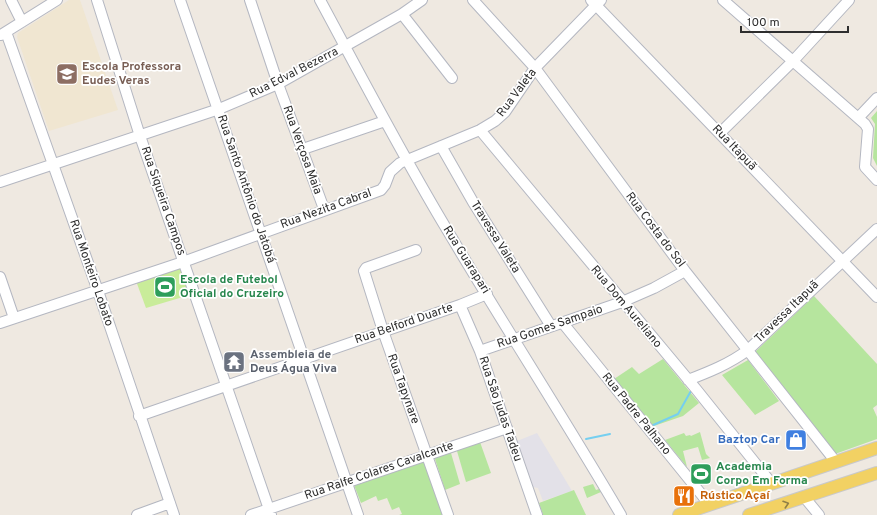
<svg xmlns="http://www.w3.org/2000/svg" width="877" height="515" viewBox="0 0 877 515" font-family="Overpass,sans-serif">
<rect width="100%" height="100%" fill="#efe9e1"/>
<path fill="#e3e1e8" d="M537 433 572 491 543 501 538 488 533 487 517 441Z"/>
<path fill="#f0e6d1" d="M69 0H80L118 110 49 131 17 37 18 33Z"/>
<path fill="#b6e59e" d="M877 111V166L873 158 875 124 871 118Z
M814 296 877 364V405L873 408 877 417V439L835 454 755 352Z
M663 359 699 403 683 416 651 427V423L614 379 632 367 639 374Z
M748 360 779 401 755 415 722 375Z
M700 432 706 454 710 458 702 460 698 447 683 451 687 467 665 440 684 433 686 436 690 435 691 436Z
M480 442 491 473 466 482 457 451 451 453 460 484 445 490 434 456Z
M421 463H425L428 466 442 515H399L402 514 399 507 392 510 387 498 378 501 376 496 361 503 354 485Z
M593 484 596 490 599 489 601 492 587 498 583 487Z
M574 490 586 515H543L539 503Z"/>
<path fill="#c9ec9a" d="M182 265 193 294 146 308 136 281Z"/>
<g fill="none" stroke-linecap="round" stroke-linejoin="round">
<path stroke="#75cff0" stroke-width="2" d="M651 426 678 414 692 389
M586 439 610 434"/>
<g stroke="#b4b7c1" stroke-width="12">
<path id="minor" d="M11 0 22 22
M97 0 140 136 271 515
M180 0 358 515
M250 0 278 84 324 209
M320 0C361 76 401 153 446 228 503 324 564 418 621 515
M473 0 535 68 685 271 836 462
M591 0 877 297
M723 0 865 124 868 129 865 167 877 180
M402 14 452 78
M6 32 98 291 174 515
M1 35 57 0
M859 117 877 98
M480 130 696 389 772 484
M720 133 793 61 849 0
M441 146 473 202 551 326
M303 149 385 121
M0 182 219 109 278 84 402 14 422 0
M416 250 366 268 364 271 383 331 448 515
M0 277 14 318
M460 305 480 351 537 515
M562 322 710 505
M0 323 183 262 381 190 385 185 390 172 400 163 480 130 495 121 505 112 535 68 601 0
M480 351 622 302 654 288 685 271
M688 380C709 372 729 364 748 350L877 229
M139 416 460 305 487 294
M805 498 819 515
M137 515 170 503
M251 515 507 428"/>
</g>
<g stroke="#c9c9c9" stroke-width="14">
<path id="major" d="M679 515 877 448
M749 515 877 473"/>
</g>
<use href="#minor" stroke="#fff" stroke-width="10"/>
<use href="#major" stroke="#f2d163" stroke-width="12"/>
</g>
<defs><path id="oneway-chevron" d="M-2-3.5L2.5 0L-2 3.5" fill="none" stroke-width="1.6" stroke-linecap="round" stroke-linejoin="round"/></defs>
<use stroke="#908048" href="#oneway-chevron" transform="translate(786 504) rotate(-18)"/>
<defs>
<g id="school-square" transform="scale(1.15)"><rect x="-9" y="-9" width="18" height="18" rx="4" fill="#8d6e63" stroke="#fff"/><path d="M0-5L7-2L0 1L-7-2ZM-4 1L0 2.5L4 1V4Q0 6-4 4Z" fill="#fff"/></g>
<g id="stadium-square" transform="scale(1.15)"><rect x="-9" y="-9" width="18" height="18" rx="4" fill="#2e9e5b" stroke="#fff"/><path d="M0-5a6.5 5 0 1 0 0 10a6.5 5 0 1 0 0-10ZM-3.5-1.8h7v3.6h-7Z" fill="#fff"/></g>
<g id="temple-square" transform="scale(1.15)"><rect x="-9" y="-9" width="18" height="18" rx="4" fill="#6b7280" stroke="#fff"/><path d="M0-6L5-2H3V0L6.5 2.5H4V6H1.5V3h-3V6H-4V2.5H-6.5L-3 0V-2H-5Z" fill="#fff"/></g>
<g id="shop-square" transform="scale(1.15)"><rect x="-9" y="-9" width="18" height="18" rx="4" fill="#3f7fe0" stroke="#fff"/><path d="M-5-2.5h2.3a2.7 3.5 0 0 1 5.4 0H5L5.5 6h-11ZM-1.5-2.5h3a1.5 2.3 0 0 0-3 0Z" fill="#fff"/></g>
<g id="restaurant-square" transform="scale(1.15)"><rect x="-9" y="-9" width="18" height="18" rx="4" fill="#e8710a" stroke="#fff"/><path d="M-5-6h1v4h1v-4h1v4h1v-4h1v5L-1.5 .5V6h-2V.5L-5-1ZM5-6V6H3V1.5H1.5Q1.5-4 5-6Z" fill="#fff"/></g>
</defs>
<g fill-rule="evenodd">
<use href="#school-square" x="67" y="74"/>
<use href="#stadium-square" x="165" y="287"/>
<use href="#temple-square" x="234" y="362"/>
<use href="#shop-square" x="796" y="440"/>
<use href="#stadium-square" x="701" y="474"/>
<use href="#restaurant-square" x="684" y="496"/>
</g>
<g text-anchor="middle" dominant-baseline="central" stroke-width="3.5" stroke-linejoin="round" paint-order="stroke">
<g font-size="12" font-weight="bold" fill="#785e54" stroke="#fff" text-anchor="start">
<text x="82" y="67">Escola Professora<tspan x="82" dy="14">Eudes Veras</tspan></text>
</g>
<g font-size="12" fill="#2e2e2e" stroke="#fff">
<text transform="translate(294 73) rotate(-27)">Rua Edval Bezerra</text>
<text transform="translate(517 93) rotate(-53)">Rua Valeta</text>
<text transform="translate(734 148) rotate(46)">Rua Itapuã</text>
<text transform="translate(302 150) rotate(70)">Rua Verçosa Maia</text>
<text transform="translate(246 189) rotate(71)">Rua Santo Antônio do Jatobá</text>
<text transform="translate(163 201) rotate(71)">Rua Siqueira Campos</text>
<text transform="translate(326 209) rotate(-20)">Rua Nezita Cabral</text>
<text transform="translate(655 230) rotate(53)">Rua Costa do Sol</text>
<text transform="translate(495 237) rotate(58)">Travessa Valeta</text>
<text transform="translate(466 260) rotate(58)">Rua Guarapari</text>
<text transform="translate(91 273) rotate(71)">Rua Monteiro Lobato</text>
<text transform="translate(626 307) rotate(50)">Rua Dom Aureliano</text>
<text transform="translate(787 312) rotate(-44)">Travessa Itapuã</text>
<text transform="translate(404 324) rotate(-19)">Rua Belford Duarte</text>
<text transform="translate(550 327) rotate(-19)">Rua Gomes Sampaio</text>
<text transform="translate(403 389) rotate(70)">Rua Tapynare</text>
<text transform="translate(500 409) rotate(71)">Rua São judas Tadeu</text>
<text transform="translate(636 414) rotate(51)">Rua Padre Palhano</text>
<text transform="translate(379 471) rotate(-19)">Rua Ralfe Colares Cavalcante</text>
</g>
<g font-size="12" font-weight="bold" fill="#27864d" stroke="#fff" text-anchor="start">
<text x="180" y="280">Escola de Futebol<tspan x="180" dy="14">Oficial do Cruzeiro</tspan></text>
<text x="716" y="467">Academia<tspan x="716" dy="14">Corpo Em Forma</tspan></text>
</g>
<g font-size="12" font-weight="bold" fill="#5b616d" stroke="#fff" text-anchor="start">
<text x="250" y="355">Assembleia de<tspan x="250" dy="14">Deus Água Viva</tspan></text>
</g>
<g font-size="12" font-weight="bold" fill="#366cbe" stroke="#fff" text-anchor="end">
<text x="780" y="440">Baztop Car</text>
</g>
<g font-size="12" font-weight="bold" fill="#c56008" stroke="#fff" text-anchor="start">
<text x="700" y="496">Rústico Açaí</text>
</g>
</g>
<path d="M741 26v6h107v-6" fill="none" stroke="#2e2e2e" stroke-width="2"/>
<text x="747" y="26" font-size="12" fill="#2e2e2e" stroke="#ffffff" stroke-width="3" paint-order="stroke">100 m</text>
</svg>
